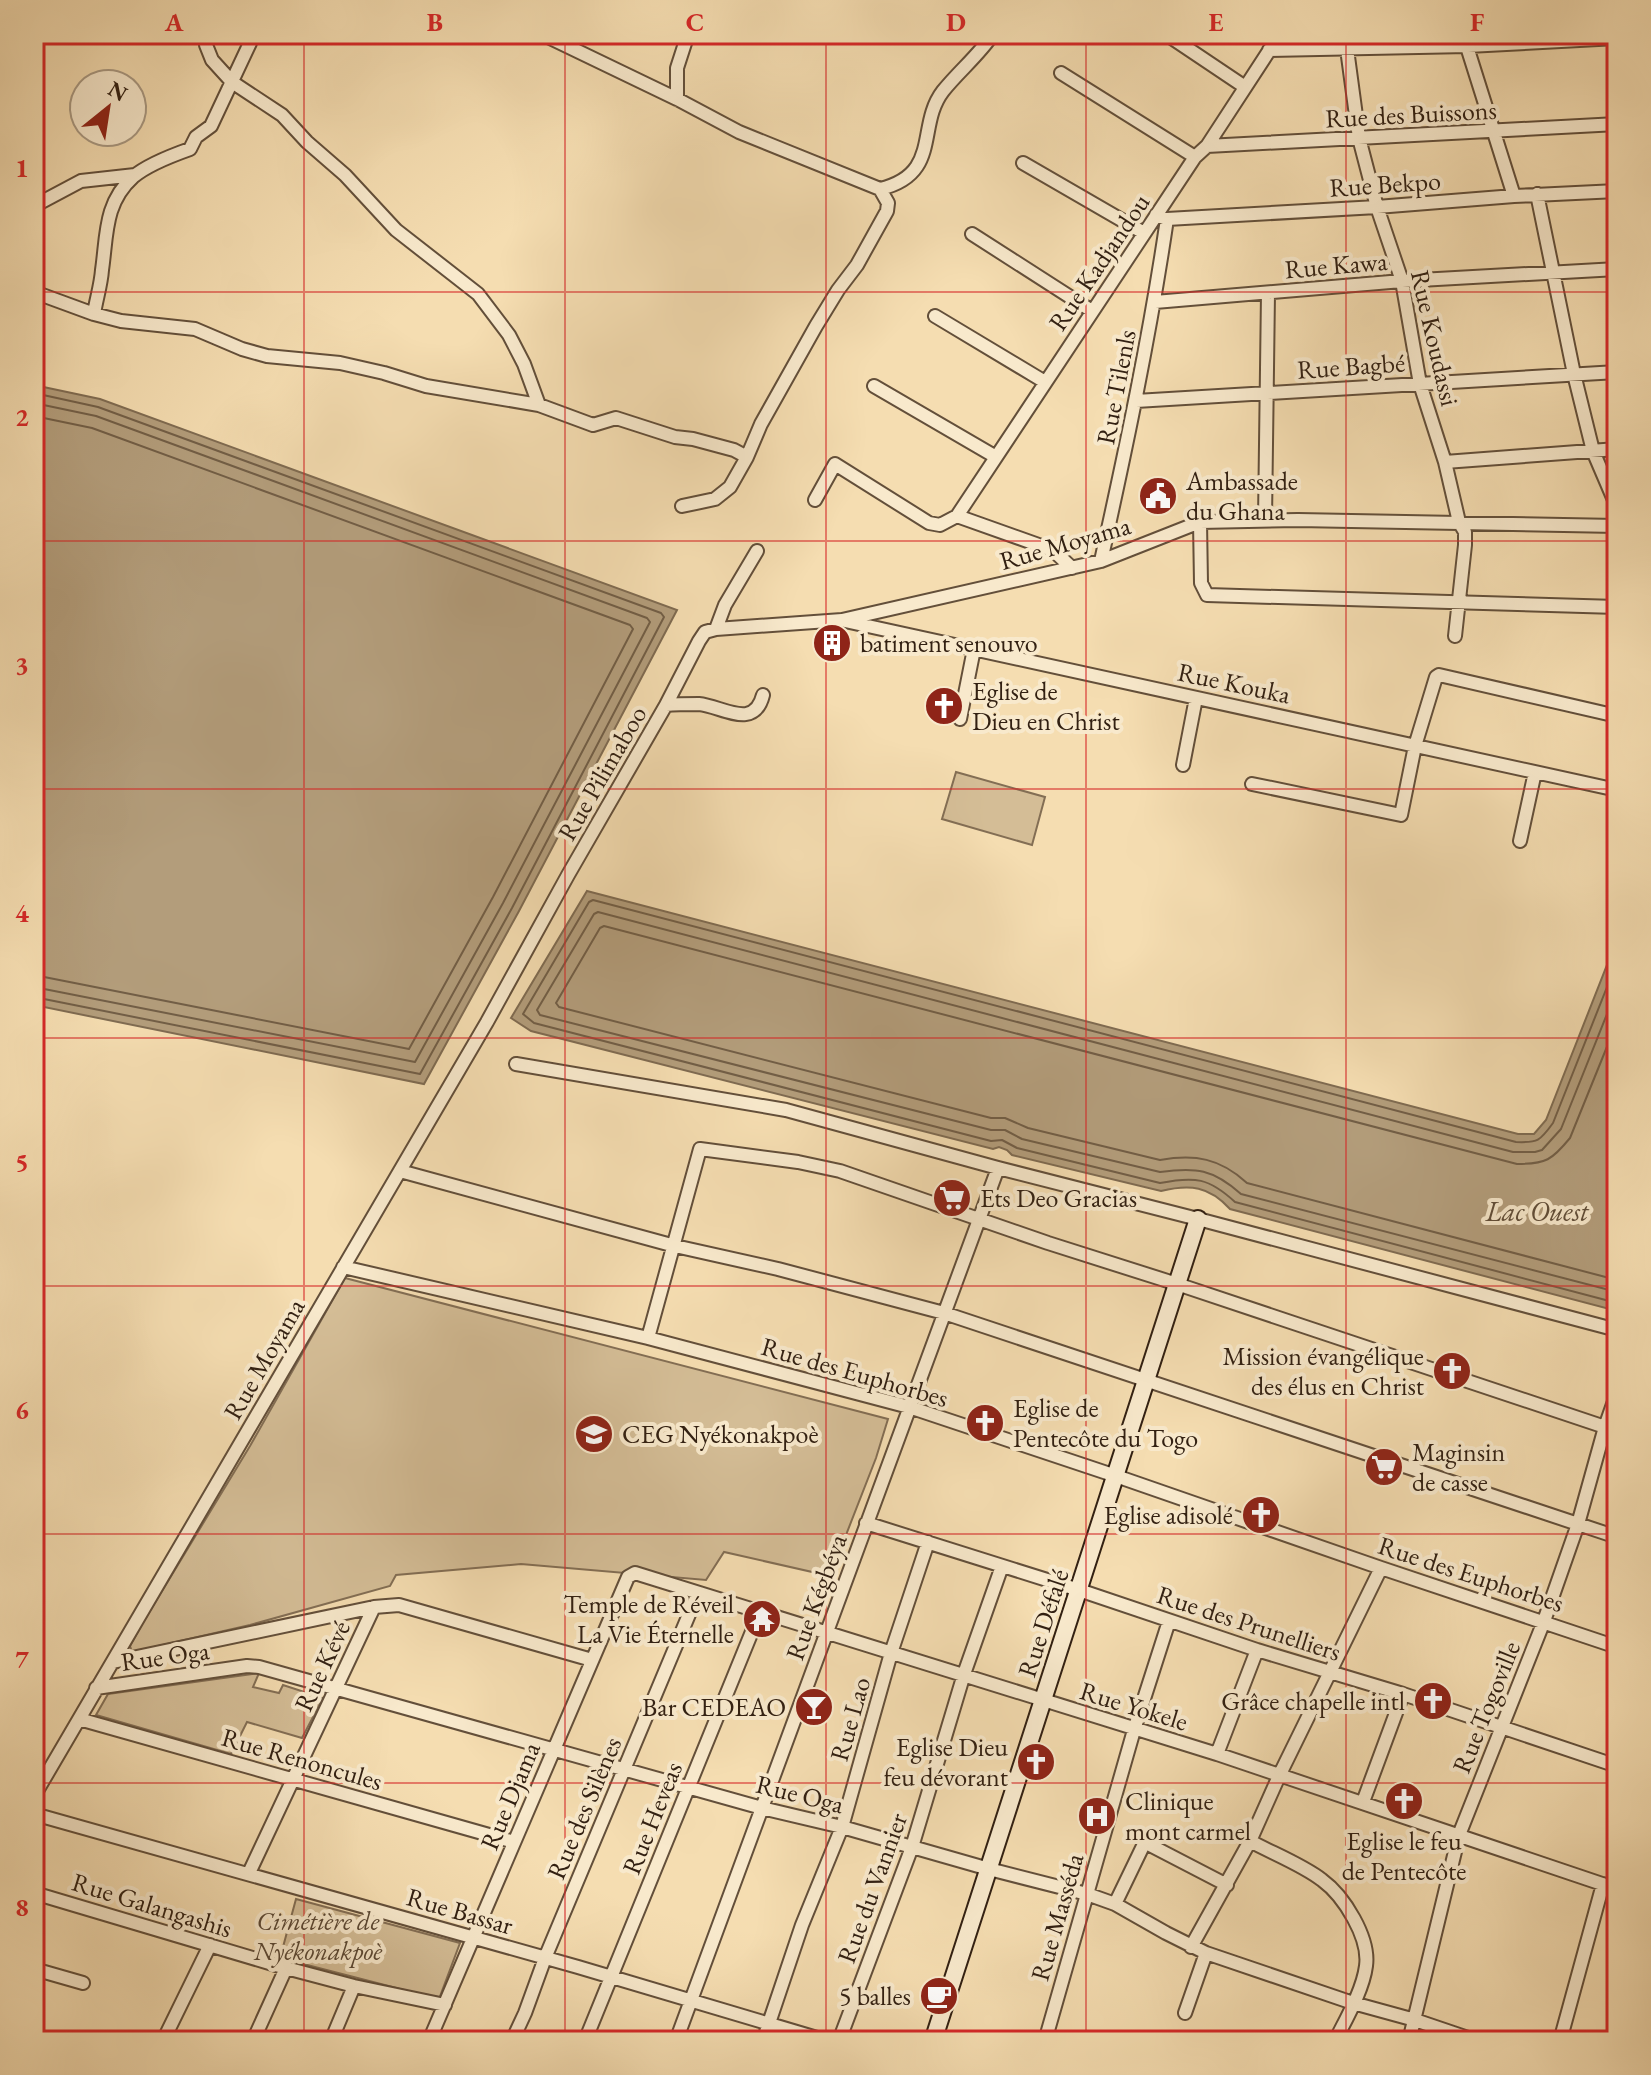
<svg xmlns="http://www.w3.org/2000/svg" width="1651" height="2075" viewBox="0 0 1651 2075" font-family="'EB Garamond',serif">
<rect width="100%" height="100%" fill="#f5ddb1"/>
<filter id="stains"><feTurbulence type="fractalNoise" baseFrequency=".0025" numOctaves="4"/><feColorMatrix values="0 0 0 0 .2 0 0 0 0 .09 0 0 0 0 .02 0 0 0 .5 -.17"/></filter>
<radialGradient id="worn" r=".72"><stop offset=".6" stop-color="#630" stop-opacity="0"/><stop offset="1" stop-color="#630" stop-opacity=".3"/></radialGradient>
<path fill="#d4bd96" stroke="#836e54" stroke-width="2" d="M956 772 1045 797 1032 845 942 819Z
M345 1278 888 1419 876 1458 830 1576 724 1552 706 1580 521 1564 396 1575 390 1586 250 1625 132 1652 130 1646 142 1624 250 1446Z
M259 1673 253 1687 279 1693 283 1685 323 1698 302 1738 247 1722 231 1754 96 1715 108 1694Z
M296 1899 460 1943 439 1999 280 1958Z"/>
<path fill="#b39d7b" stroke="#7f6b51" stroke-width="2" d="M34 385 100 399 677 610 519 911 424 1084 34 1005Z
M587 891 1518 1134H1534L1546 1120 1607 965 1617 967V1311L1230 1209C1209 1186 1190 1184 1161 1191L1012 1155 1007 1150 999 1147 993 1149 531 1031 511 1018Z"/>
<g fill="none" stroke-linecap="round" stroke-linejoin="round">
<path stroke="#725e46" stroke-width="2" d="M34 393 98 407 661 613 664 617 512 908 420 1074 34 997
M34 403 96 416 647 618 650 622 503 903 415 1062 34 987
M34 416 92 428 630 625 633 629 493 897 409 1049 34 975
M1617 974 1611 977 1553 1123C1540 1141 1538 1143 1516 1142L593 900 589 902 523 1014 534 1023 991 1141 1002 1140 1017 1148 1160 1183C1195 1176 1209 1178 1235 1202L1617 1303
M1617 989 1561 1129 1542 1150 1535 1152H1513L598 912 594 914 537 1010 540 1015 991 1130H1005L1022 1139 1160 1172C1196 1167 1213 1169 1241 1194L1617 1292
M1617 1022 1570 1138C1552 1160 1546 1164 1517 1164L604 926 600 928 556 1003 559 1007 991 1118H1005L1028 1128 1160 1160C1195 1154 1220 1158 1247 1183L1617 1280"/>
<g stroke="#634f3a" stroke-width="16">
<path id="street" d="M209 34 206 45 212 60 232 82 282 115 307 142 345 175 396 230 478 294 509 335 524 364 539 405 593 425 616 418 675 437 693 439 734 450 747 457
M542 34 677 99 739 132 880 189
M1166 34 1245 87
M1463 34 1514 196
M1347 49 1359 138 1377 207 1402 281 1420 384 1445 462 1459 522 1465 532V545L1455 636
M1269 50 1468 46 1617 38
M1061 73 1195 157
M677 99V68L688 34
M1207 146 1617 124
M1023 163 1144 233
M1537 194 1574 374 1593 451 1617 507
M34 206 81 181 135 175
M1156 215 1167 219 1377 207 1514 196 1617 191
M972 234 1092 311
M34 292 94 314 121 321 195 329 242 349 267 356 340 363 384 373 426 386 539 405
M1155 302 1402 281 1617 269
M94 314C96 300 101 285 102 270 107 236 104 203 133 177 147 165 173 155 190 149L196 137 211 126 250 43 252 34
M935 316 1045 382
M874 386 996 457
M1136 401 1617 372
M1445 462 1617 449
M815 500 835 464 929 523 940 525 957 516 1195 157 1207 146 1280 34
M682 506 715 499 730 487 747 457 761 424 816 326 838 290 857 265 887 211 888 203 880 189C942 174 916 126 943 91 959 71 979 55 993 34
M957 516 1047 548 1056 553 1072 568
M1265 520 1268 293
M1200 522 1201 583 1207 595 1617 607
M1101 561C1126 448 1150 335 1167 219
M845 621 1617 790
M716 629 842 620 1101 561 1200 522 1298 520 1617 526
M1616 669 1617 658
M666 705C677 704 688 704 699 704 722 706 754 731 763 695
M960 719 974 649
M1183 765 1196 698
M1252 784 1401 815 1415 746 1436 677 1439 675 1617 716
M1520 841 1535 772
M516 1064 786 1110 998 1168 1198 1219 1617 1330
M400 1171 675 1246 778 1269 944 1313 1617 1537
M343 1267 648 1338 909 1407 1116 1476 1381 1568 1617 1647
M648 1338 700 1149 798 1162 840 1171 1048 1243 1177 1284 1617 1431
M866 1523 1079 1590 1257 1650 1403 1694 1617 1766
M113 1662 374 1607 399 1605 592 1660
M96 1688 247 1666 259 1667 762 1808 842 1827 989 1869 1087 1894 1115 1904 1166 1933 1206 1953 1353 2003 1415 2020 1477 2041
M34 1690 35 1688
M79 1719 514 1842
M1217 1754 1257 1650
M34 1796 487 1022 568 875 666 705 699 641 705 632 716 629 725 605 757 551
M1363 1802 1403 1694
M34 1814 578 1967 827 2041
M1250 1841C1272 1853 1303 1865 1322 1880 1344 1896 1370 1938 1366 1966 1363 1990 1346 2019 1335 2041
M249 1873 374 1607
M34 1893 286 1968 354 1986 445 2005
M1115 1904 1143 1846 1146 1843 1227 1885
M1191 1947 1250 1841 1279 1776 1381 1568
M34 1969 83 1983
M1185 2013 1206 1953
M163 2041 210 1945
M253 2041 286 1968
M331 2041 354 1986
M429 2041 628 1577 635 1573 1217 1754 1617 1889
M512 2041 525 2013 545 1958 698 1593
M585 2041 760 1612
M676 2041 998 1168
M763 2041 802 1925 842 1827 891 1653 928 1542
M839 2041 912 1847 964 1674 1002 1566
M1045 2041 1134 1730 1169 1621
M1409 2041 1459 1835 1544 1621 1578 1524 1605 1427 1617 1393
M1560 2041 1603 1884"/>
</g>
<g stroke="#322012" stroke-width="20">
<path id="secondary" d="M933 2041 1198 1219"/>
</g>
<use href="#street" stroke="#f8e9cc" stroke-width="12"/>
<use href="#secondary" stroke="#f8e9cc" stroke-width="16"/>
</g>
<path fill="none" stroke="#d62828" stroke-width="2" stroke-opacity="0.55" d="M304 34V2041M565 34V2041M826 34V2041M1086 34V2041M1346 34V2041M34 292H1617M34 541H1617M34 789H1617M34 1038H1617M34 1286H1617M34 1534H1617M34 1783H1617"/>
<defs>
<g id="civic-disc" transform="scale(2)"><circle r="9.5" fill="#8f2418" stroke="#f8e9cc"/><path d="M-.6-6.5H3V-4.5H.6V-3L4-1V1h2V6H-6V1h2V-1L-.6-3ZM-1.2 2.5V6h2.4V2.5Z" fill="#fff"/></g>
<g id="building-disc" transform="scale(2)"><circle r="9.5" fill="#8f2418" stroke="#f8e9cc"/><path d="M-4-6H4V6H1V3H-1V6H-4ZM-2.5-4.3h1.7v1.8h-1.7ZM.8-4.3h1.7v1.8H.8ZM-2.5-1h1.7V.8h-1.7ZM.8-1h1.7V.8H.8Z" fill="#fff"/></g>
<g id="church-disc" transform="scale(2)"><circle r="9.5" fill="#8f2418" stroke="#f8e9cc"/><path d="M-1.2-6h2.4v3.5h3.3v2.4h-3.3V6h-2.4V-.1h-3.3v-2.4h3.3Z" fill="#fff"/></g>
<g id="supermarket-disc" transform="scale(2)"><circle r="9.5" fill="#8f2418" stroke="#f8e9cc"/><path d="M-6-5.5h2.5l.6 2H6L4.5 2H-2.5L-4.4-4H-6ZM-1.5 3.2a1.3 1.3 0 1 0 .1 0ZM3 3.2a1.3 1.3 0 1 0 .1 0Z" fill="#fff"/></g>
<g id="school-disc" transform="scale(2)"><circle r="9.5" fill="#8f2418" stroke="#f8e9cc"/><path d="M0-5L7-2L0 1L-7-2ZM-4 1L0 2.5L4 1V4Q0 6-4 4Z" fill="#fff"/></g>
<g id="temple-disc" transform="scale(2)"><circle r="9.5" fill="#8f2418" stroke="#f8e9cc"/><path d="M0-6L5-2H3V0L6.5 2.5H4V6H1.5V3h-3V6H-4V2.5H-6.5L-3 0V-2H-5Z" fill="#fff"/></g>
<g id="bar-disc" transform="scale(2)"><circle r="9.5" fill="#8f2418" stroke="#f8e9cc"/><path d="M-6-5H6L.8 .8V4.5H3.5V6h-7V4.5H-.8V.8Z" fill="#fff"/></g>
<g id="hospital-disc" transform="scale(2)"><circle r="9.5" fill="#8f2418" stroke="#f8e9cc"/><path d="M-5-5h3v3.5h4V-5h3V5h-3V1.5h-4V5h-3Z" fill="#fff"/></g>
<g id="cafe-disc" transform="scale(2)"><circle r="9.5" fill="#8f2418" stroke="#f8e9cc"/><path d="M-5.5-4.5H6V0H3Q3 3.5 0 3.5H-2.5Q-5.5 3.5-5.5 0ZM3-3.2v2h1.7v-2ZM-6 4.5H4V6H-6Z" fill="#fff"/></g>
</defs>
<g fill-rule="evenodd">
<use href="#civic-disc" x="1158" y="496"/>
<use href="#building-disc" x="832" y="643"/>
<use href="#church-disc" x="944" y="706"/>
<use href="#supermarket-disc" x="952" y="1198"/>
<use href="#church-disc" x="1452" y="1371"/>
<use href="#church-disc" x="985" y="1423"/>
<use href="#school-disc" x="594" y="1434"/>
<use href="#supermarket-disc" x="1384" y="1467"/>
<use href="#church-disc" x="1261" y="1515"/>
<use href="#temple-disc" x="762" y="1619"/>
<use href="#church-disc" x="1433" y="1701"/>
<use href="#bar-disc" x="814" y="1707"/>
<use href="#church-disc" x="1036" y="1762"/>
<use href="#church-disc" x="1404" y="1801"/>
<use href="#hospital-disc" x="1097" y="1816"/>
<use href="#cafe-disc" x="939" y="1996"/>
</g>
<g text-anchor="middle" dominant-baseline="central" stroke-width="8" stroke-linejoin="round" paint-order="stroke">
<g font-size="26" fill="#322012" stroke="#f8e9cc">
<text transform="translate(1411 114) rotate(-3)">Rue des Buissons</text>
<text transform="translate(1385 184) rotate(-4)">Rue Bekpo</text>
<text transform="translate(1099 262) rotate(-56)">Rue Kadjandou</text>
<text transform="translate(1336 265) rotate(-5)">Rue Kawa</text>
<text transform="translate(1435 338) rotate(77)">Rue Koudassi</text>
<text transform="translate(1351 366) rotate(-4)">Rue Bagbé</text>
<text transform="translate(1116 387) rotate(-79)">Rue Tilenls</text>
<text transform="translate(1065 543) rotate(-16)">Rue Moyama</text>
<text transform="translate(1234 683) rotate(12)">Rue Kouka</text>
<text transform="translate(602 773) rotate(-60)">Rue Pilimaboo</text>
<text transform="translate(264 1359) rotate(-60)">Rue Moyama</text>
<text transform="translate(855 1372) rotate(16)">Rue des Euphorbes</text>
<text transform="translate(1471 1574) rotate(18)">Rue des Euphorbes</text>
<text transform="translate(816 1597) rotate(-70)">Rue Kégbéya</text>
<text transform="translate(1043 1623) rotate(-72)">Rue Défalé</text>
<text transform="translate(1249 1623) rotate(18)">Rue des Prunelliers</text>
<text transform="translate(165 1656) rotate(-8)">Rue Oga</text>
<text transform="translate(322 1666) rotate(-65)">Rue Kévé</text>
<text transform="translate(1134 1706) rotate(17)">Rue Yokele</text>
<text transform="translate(1486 1707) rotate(-68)">Rue Togoville</text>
<text transform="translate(850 1719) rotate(-74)">Rue Lao</text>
<text transform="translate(302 1759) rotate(16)">Rue Renoncules</text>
<text transform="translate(800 1794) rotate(14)">Rue Oga</text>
<text transform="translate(510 1796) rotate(-67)">Rue Djama</text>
<text transform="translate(584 1808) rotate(-67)">Rue des Silènes</text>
<text transform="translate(652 1818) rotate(-68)">Rue Heveas</text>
<text transform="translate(872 1888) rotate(-70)">Rue du Vannier</text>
<text transform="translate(152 1905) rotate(17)">Rue Galangashis</text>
<text transform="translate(460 1911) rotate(16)">Rue Bassar</text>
<text transform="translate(1057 1917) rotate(-74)">Rue Masséda</text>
</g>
<g font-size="26" fill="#322012" stroke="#f8e9cc" text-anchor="start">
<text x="1186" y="481">Ambassade<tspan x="1186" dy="30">du Ghana</tspan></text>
<text x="860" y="643">batiment senouvo</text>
<text x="972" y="691">Eglise de<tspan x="972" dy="30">Dieu en Christ</tspan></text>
<text x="980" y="1198">Ets Deo Gracias</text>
<text x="1424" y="1356" text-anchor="end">Mission évangélique<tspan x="1424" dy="30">des élus en Christ</tspan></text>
<text x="1013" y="1408">Eglise de<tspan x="1013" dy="30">Pentecôte du Togo</tspan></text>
<text x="622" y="1434">CEG Nyékonakpoè</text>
<text x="1412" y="1452">Maginsin<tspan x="1412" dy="30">de casse</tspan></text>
<text x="1233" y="1515" text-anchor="end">Eglise adisolé</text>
<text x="734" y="1604" text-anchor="end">Temple de Réveil<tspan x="734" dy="30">La Vie Éternelle</tspan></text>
<text x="1405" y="1701" text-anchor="end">Grâce chapelle intl</text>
<text x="786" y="1707" text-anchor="end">Bar CEDEAO</text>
<text x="1008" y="1747" text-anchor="end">Eglise Dieu<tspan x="1008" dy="30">feu dévorant</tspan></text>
<text x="1125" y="1801">Clinique<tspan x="1125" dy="30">mont carmel</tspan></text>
<text x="1404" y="1841" text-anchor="middle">Eglise le feu<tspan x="1404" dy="30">de Pentecôte</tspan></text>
<text x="911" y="1996" text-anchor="end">5 balles</text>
</g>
<g font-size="26" font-style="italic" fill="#5a4733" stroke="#f8e9cc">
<text x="318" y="1921">Cimétière de<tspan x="318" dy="30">Nyékonakpoè</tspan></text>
</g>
<g font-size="28" font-style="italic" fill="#5f4c37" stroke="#f8e9cc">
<text x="1537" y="1211">Lac Ouest</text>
</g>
</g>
<rect width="1651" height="2075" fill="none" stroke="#f5ddb1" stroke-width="88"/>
<g transform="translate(108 108) rotate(30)"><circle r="38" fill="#f8e9cc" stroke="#a99982" stroke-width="2"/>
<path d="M0-6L14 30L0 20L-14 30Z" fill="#8f2418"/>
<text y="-12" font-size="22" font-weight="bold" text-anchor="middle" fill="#322012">N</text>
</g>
<rect x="44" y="44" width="1563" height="1987" fill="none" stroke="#d62828" stroke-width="3"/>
<g font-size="26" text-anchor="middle" font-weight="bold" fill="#d62828">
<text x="174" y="31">A</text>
<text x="435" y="31">B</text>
<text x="695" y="31">C</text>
<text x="956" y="31">D</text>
<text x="1216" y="31">E</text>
<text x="1477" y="31">F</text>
<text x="22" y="177">1</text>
<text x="22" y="426">2</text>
<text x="22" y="674">3</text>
<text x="22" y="922">4</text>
<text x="22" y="1171">5</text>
<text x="22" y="1419">6</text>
<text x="22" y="1668">7</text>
<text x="22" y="1916">8</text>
</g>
<rect width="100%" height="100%" filter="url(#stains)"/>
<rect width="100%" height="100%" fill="url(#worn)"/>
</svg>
